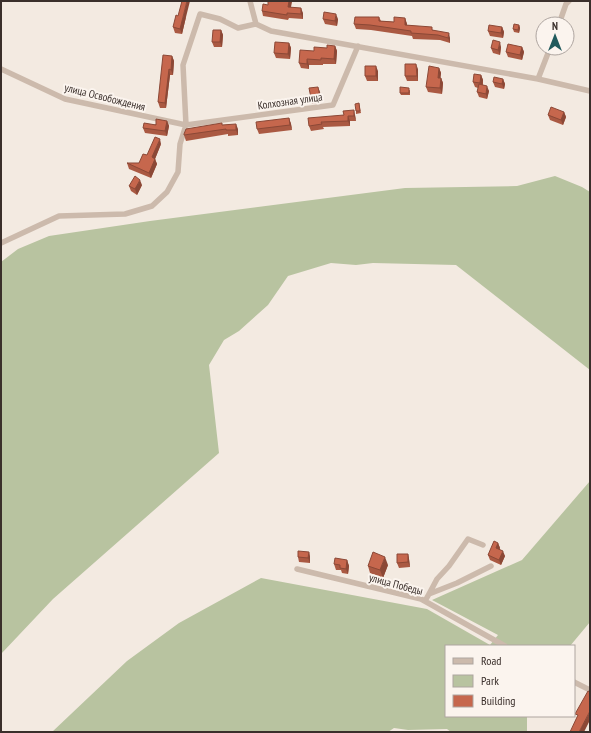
<svg xmlns="http://www.w3.org/2000/svg" width="591" height="733" viewBox="0 0 591 733" font-family="'PT Sans Narrow',sans-serif">
<rect width="100%" height="100%" fill="#f3eae1"/>
<path fill="#b8c3a0" d="M555 176 582 187 590 192V370L456 265 373 263 356 265 331 263 288 276 268 305 239 331 224 340 209 365 219 453 53 599 1 654V262L18 249 49 236 150 221 405 188 517 186Z
M590 481V622L570 646H446V716H527V732H451L447 729 408 730 394 728 388 732H52L127 661 179 623 261 578 427 609 490 645 498 635 432 600 522 560Z"/>
<g fill="none" stroke-linecap="round" stroke-linejoin="round">
<path stroke="#ccbaac" stroke-width="5.5" d="M250 1 256 24 271 31 538 79 590 91
M559 24 566 4 569 1
M1 69 65 99 186 125 183 65 200 14 220 19 238 28 256 24
M538 79 550 48
M1 243 59 216 125 214 152 206 167 192 178 172 180 144 186 125 333 105 358 46
M297 569 421 599 505 646
M429 594 437 579 449 566 468 539 483 545
M425 601 429 594 457 583 491 566
M574 682 590 690"/>
</g>
<path fill="#aa5942" d="M268 1H291V7L303 13V19L289 18 288 20 263 16 262 11 268 5Z
M186 17 182 34 175 33 173 27Z
M379 17 381 21 394 22 405 18 407 24V25L433 30 450 38V43L440 40 413 39 412 36 371 30 356 29 354 24Z
M323 19H338L337 26 325 24Z
M519 25 520 28 519 33 514 32 513 29Z
M502 27 504 32 503 38 490 36 488 31Z
M221 30 223 35 222 47H214L212 42Z
M289 43 291 48 290 59 276 58 274 53Z
M335 46 337 51 336 64H323V65H309V69L301 68 299 63 314 51Z
M501 47 500 55 493 53 491 48Z
M522 47 524 52 522 60 508 57 506 52Z
M172 56 174 61 173 75H170L166 108H160L158 102Z
M439 68 441 73 440 78H441L443 83 442 94 428 92 426 87Z
M418 69V81H407L405 76Z
M378 71V81H367L365 76Z
M481 75 483 80V85L489 91 487 99 479 97 477 92 478 88 475 87 473 82Z
M503 79 505 84 504 89 495 87 493 82Z
M410 90V95H401L400 93Z
M320 92 321 102 312 104 311 98Z
M359 103 361 113 356 114V111Z
M564 112 566 117 563 125 550 120 548 115Z
M344 115H355L356 121H350V126L323 127 324 129 311 131 309 126Z
M289 118 291 124 292 130 259 134 257 129Z
M167 121 169 126 167 136 145 133 143 128Z
M223 125 238 129V135L228 136V134L186 141 184 135Z
M161 144 155 159 157 164 151 178 129 169 127 163H139L147 155Z
M142 185 137 195 131 191 129 186Z
M498 543 500 548 499 550 505 556 501 565 490 560 488 555Z
M309 552 310 557V563L299 562 298 557Z
M408 554 409 559 410 567 399 568 397 563Z
M347 560 349 566 348 574 342 573 341 570H336L334 564Z
M388 565 383 578 370 573 368 566Z"/>
<path fill="#8b4836" d="M187 1H190L186 17 182 34 180 29Z
M289 1H291L292 2 290 12 288 7Z
M301 8 303 13V19L301 14Z
M336 14 338 19 337 26 335 21Z
M405 18 407 24V30L405 25Z
M519 25 520 28 519 33 518 30Z
M502 27 504 32 503 38 501 33Z
M221 30 223 35 222 47 220 42Z
M449 33 450 38V43L448 38Z
M500 42 501 47 500 55 498 50Z
M289 43 291 48 290 59 288 54Z
M335 46 337 51 336 64 334 59Z
M522 47 524 52 522 60 520 55Z
M172 56 174 61 173 75 171 70Z
M307 59 309 65V69L307 64Z
M416 64 418 69V81L417 76Z
M376 66 378 71V81L376 76Z
M439 68 441 73 440 83 438 78Z
M169 69 170 75 166 108 165 103Z
M481 75 483 80 482 88 480 83Z
M441 78 443 83 442 94 440 88Z
M503 79 505 84 504 89 502 84Z
M487 86 489 91 487 99 486 94Z
M318 87 320 92 321 102Z
M354 110 355 115 356 121 354 116Z
M564 112 566 117 563 125 561 120Z
M348 116 350 121V126L348 121Z
M289 118 291 124 292 130 290 125Z
M167 121 169 126 167 136 165 131Z
M236 124 238 129V135L236 130Z
M160 139 161 144 155 159 157 164 151 178 149 173 152 157Z
M140 180 142 185 137 195 135 189Z
M498 543 500 548 498 554 496 548Z
M503 551 505 556 501 565 499 560Z
M309 552 310 557V563L308 558Z
M408 554 409 559 410 567 408 562Z
M385 557 388 565 383 578 380 570Z
M347 560 349 566 348 574 346 569Z
M590 711V720L584 732H579Z"/>
<path fill="#c6674d" stroke="#8b4836" d="M182 1H187L180 29 173 27 176 15 178 16Z
M268 1H289L288 7 301 8V14L287 13V15L262 11 263 4 268 5Z
M324 12 336 14 335 21 323 19Z
M355 17H379V21L394 22V17L405 18V25L432 27V30L449 33 448 38 438 35 411 33V31L370 25 354 24Z
M514 24 519 25 518 30 513 29Z
M489 25 502 27 501 33 488 31Z
M213 30H221L220 42H212Z
M493 40 500 42 498 50 491 48Z
M275 42 289 43 288 54 274 53Z
M508 44 522 47 520 55 506 52Z
M327 45 335 46 334 59 321 58V60L307 59V64L299 63 300 50 314 51V47L327 48Z
M163 55 172 56 171 70 169 69 165 103 158 102Z
M405 64H416L417 76H405Z
M365 66H376V76H365Z
M429 66 439 68 438 78H441L440 88 426 87Z
M474 74 481 75 480 83 473 82Z
M494 77 503 79 502 84 493 82Z
M479 84 487 86 486 94 477 92Z
M318 87 320 97 311 98 309 88Z
M400 87 409 88V93H400Z
M359 103 360 111H356L355 104Z
M551 107 564 112 561 120 548 115Z
M354 110V116H348V121L321 122 322 124 309 126 308 118 344 115 343 111Z
M289 118 290 125 257 129 256 122Z
M156 119 167 121 165 131 143 128 144 123 156 125Z
M222 123V125L236 124V130H226V129L184 135V134L186 129Z
M155 137 160 139 152 157 155 159 149 173 127 163H139L143 154 147 155Z
M135 176 140 180 135 189 129 186Z
M494 541 498 543 496 548 503 551 499 560 488 555Z
M298 551 309 552 308 558 298 557Z
M373 552 385 557 380 570 368 566Z
M397 554H408V562L397 563Z
M335 558 347 560 346 569 340 568V565L334 564Z
M588 691 590 692V711L579 732H570L578 715 575 714Z"/>
<g text-anchor="middle" dominant-baseline="central" stroke-width="4" stroke-linejoin="round" paint-order="stroke">
<g font-size="11" fill="#3a2f2b" stroke="#fbf4ee">
<text transform="translate(105 97) rotate(14)">улица Освобождения</text>
<text transform="translate(290 101) rotate(-8)">Колхозная улица</text>
<text transform="translate(396 584) rotate(15)">улица Победы</text>
</g>
</g>
<rect width="591" height="733" fill="none" stroke="#3a2f2b" stroke-width="4"/>
<rect x="445" y="645" width="130" height="72" fill="#fbf4ee" stroke="#aea5a0"/>
<rect x="453" y="658" width="20" height="6" fill="#ccbaac" stroke="#aea5a0"/>
<text x="481" y="665" font-size="12" fill="#3a2f2b">Road</text>
<rect x="453" y="675" width="20" height="12" fill="#b8c3a0" stroke="#aea5a0"/>
<text x="481" y="685" font-size="12" fill="#3a2f2b">Park</text>
<rect x="453" y="695" width="20" height="12" fill="#c6674d" stroke="#aea5a0"/>
<text x="481" y="705" font-size="12" fill="#3a2f2b">Building</text>
<g transform="translate(555 36)"><circle r="19" fill="#fbf4ee" stroke="#aea5a0"/>
<path d="M0-3L7 15L0 10L-7 15Z" fill="#205a5c"/>
<text y="-6" font-size="11" font-weight="bold" text-anchor="middle" fill="#3a2f2b">N</text>
</g>
</svg>
